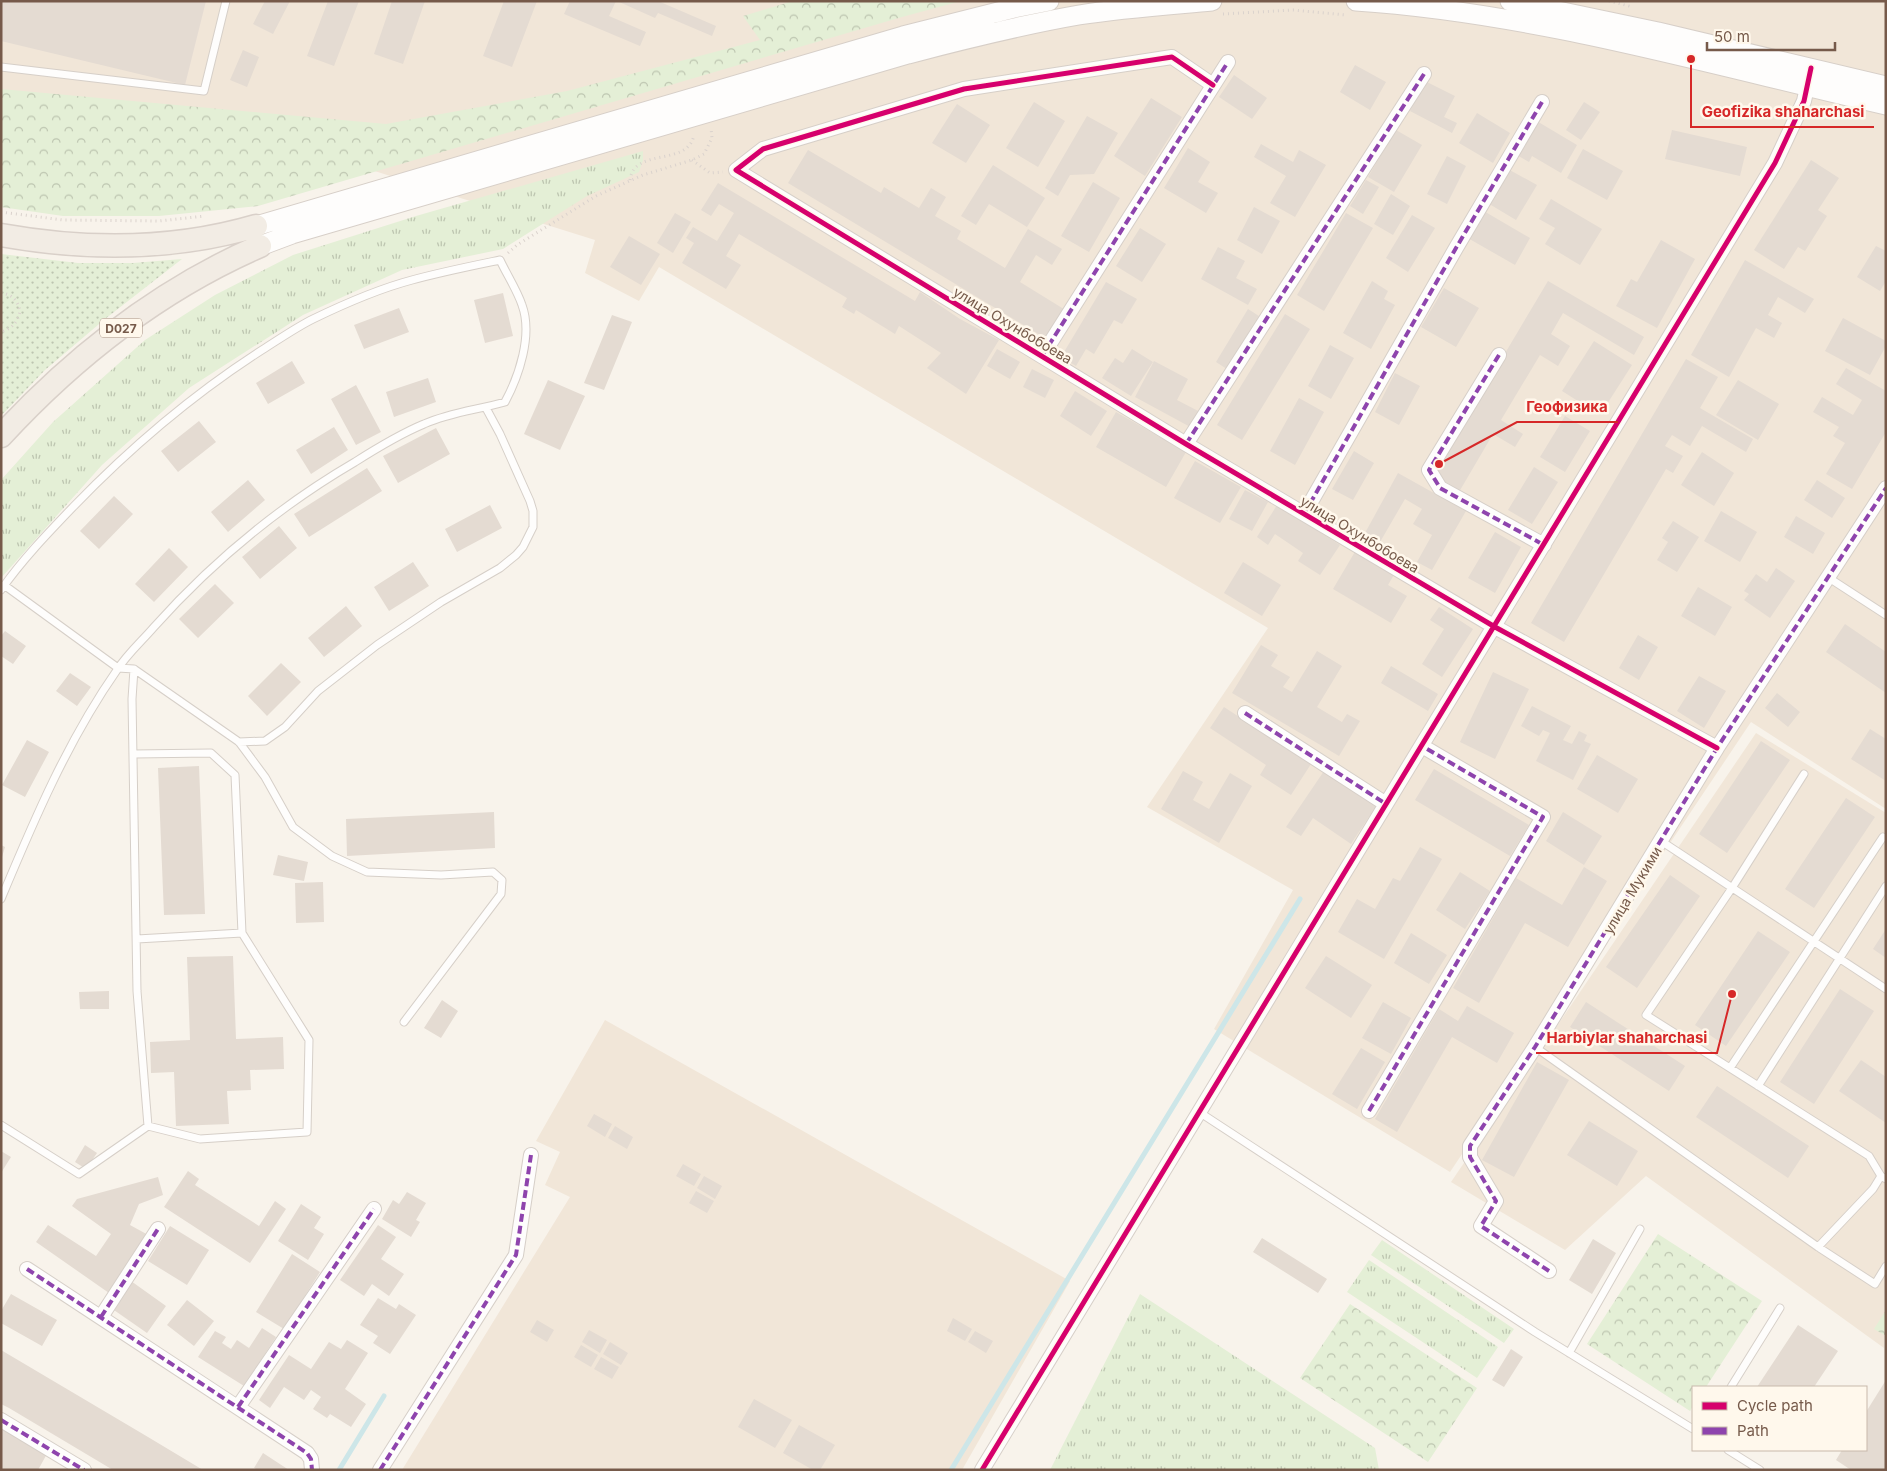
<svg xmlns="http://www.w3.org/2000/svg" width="1887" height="1471" viewBox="0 0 1887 1471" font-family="Inter,sans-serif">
<defs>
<pattern id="grass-tufts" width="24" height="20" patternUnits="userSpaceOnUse" patternTransform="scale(1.25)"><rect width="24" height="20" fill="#e4efd6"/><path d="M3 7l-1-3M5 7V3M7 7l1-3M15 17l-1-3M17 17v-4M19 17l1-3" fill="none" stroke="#bdc5b0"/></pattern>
<pattern id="forest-crowns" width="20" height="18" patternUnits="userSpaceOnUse" patternTransform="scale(1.25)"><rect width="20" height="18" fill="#e4efd6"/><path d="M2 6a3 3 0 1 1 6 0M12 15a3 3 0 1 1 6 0" fill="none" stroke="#bdc5b0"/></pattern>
<pattern id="park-dots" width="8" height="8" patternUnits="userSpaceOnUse" patternTransform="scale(1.25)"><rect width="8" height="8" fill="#e4efd6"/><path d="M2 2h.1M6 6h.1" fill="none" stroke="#bdc5b0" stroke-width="1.8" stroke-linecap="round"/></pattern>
</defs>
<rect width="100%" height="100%" fill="#f8f3eb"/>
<path fill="#f1e6d8" d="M1 1H1886V809L1751 722 1450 1172 1214 1029 1293 890 1147 807 1268 628 659 267 639 301 585 273 595 240 298 147 1 115Z
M1756 733 1886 813 1884 1348 1646 1176 1565 1250 1451 1182Z
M605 1020 1070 1281 962 1470H402L570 1197 545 1185 560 1152 536 1141Z"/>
<path fill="url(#grass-tufts)" d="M643 151V160L639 172 587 196 503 249 402 270 303 315 189 388 102 465 1 578V480L53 422 145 340 215 295 293 255 416 216Z
M1382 1240 1514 1329 1504 1343 1371 1255Z
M1369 1260 1498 1347 1477 1378 1347 1292Z
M1140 1294 1375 1448 1379 1470H1050Z"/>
<path fill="url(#forest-crowns)" d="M793 1H961L902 17 258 206 159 216H63L1 207V89L386 124 567 91 760 40 743 16Z
M1658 1234 1762 1301 1706 1387H1693V1406L1690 1411 1587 1344Z
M1350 1304 1477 1388 1428 1462 1300 1378Z
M1886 1310V1336L1874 1329Z"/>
<path fill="url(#park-dots)" d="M1 254 78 263H133L182 259 105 319 45 370 1 416Z"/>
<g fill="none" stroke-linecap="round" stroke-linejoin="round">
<path stroke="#cde6e8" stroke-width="5" d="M339 1470 384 1396
M951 1470 1300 899"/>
</g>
<path fill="#e4dbd2" d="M1 1H206L185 85 1 41Z
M265 1H290L273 34 253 24Z
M328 1H359L334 66 307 56Z
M392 1H425L403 64 374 54Z
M504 1H537L512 67 483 56Z
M570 1H616L609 16 646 32 640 46 564 14Z
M617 1H658L716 26 712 36 658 13 655 18Z
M243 50 259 57 247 87 230 80Z
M1355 65 1386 82 1370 110 1340 92Z
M1234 75 1267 98 1252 119 1219 97Z
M1425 81 1455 96 1444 117 1457 123 1452 133 1410 111Z
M1151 98 1182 117 1145 176 1114 156Z
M1034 102 1065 121 1038 167 1006 148Z
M1584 102 1600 112 1581 140 1566 130Z
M957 104 990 125 966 163 932 143Z
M1477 113 1510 133 1493 163 1459 143Z
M1087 116 1118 133 1094 174 1070 175 1058 196 1045 188Z
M1535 120 1577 145 1561 173 1532 156 1529 162 1515 154Z
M1396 130 1422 145 1394 192 1368 177Z
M1672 130 1747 147 1740 176 1665 159Z
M1261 144 1293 162 1299 150 1326 165 1295 217 1270 203 1286 176 1254 157Z
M1188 148 1210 162 1198 182 1218 193 1206 213 1164 188Z
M1583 149 1623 171 1607 200 1567 178Z
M808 150 881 193 884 187 919 208 931 188 946 197 935 216 961 231 957 239 1005 268 1028 229 1062 249 1052 265 1036 255 1020 282 1067 311 1050 341 788 183Z
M1447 156 1466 166 1447 204 1427 194Z
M1811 160 1839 178 1818 210 1827 216 1805 251 1798 247 1784 269 1754 250Z
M993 165 1045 198 1027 227 989 204 976 225 961 216Z
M1506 168 1537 185 1516 220 1486 202Z
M1366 180 1379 187 1363 214 1350 206Z
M1093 182 1120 198 1089 252 1061 236Z
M718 183 915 301 920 292 960 319 999 340 966 394 927 368 941 353 899 326 895 334 856 310 854 314 842 307 847 298 739 234 726 256 741 265 726 289 682 263 694 243 686 238 693 227 717 241 734 213 719 204 711 216 701 210Z
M1391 194 1410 206 1393 235 1374 224Z
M1551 199 1602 229 1580 265 1545 244 1555 228 1539 219Z
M1254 207 1280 221 1262 254 1237 240Z
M1482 210 1530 238 1515 265 1466 237Z
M675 213 691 222 673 253 657 243Z
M1346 213 1373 228 1324 311 1297 295Z
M1412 215 1435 228 1408 272 1386 258Z
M1140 228 1166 244 1142 282 1116 266Z
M629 236 660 254 641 285 610 267Z
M1661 240 1695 259 1657 328 1616 306 1631 279 1637 282Z
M1876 246 1886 251V281L1880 291 1857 277Z
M1218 247 1245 261 1236 278 1257 289 1248 305 1201 279Z
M1745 260 1814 299 1805 313 1778 297 1768 315 1782 323 1774 338 1756 328 1729 377 1691 355Z
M1372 281 1388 291 1384 299 1395 305 1371 349 1343 333Z
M1548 281 1644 337 1634 355 1563 313 1551 334 1570 346 1558 366 1540 355 1501 420 1523 434 1515 447 1493 434 1459 492 1432 476Z
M1106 282 1137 299 1122 324 1114 320 1094 354 1086 349 1076 366 1061 357Z
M1444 288 1479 308 1456 347 1421 327Z
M503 293 513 336 485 343 474 300Z
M399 308 409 332 364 349 354 325Z
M1248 309 1262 318 1230 371 1216 362Z
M1285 314 1310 329 1242 440 1217 425Z
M612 315 632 322 604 390 584 383Z
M1843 318 1886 341V346L1870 375 1825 351Z
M1594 341 1632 365 1600 415 1562 391Z
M1330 345 1354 358 1331 399 1308 386Z
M997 349 1020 362 1010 379 987 366Z
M1132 349 1153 362 1131 396 1102 378 1115 358 1123 363Z
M1686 359 1718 377 1700 408 1753 439 1746 452 1702 426 1690 446 1672 435 1665 446 1683 456 1673 473 1666 469 1564 642 1531 623Z
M292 361 305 383 268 404 256 383Z
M1154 361 1188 379 1177 400 1202 413 1194 429 1135 397Z
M1846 368 1886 391V432L1852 489 1826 474 1845 443 1833 436 1839 427 1813 412 1822 397 1853 415 1862 400 1836 384Z
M1032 369 1054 380 1045 398 1023 387Z
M1395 373 1420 386 1399 425 1375 412Z
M428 378 436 402 394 417 386 392Z
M548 380 585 396 560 450 524 434Z
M1738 380 1779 404 1758 440 1716 415Z
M356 385 381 432 356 445 331 399Z
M1075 391 1107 411 1091 436 1060 416Z
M1299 398 1324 412 1295 465 1270 451Z
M1116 412 1186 452 1166 487 1096 447Z
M1565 416 1590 431 1565 472 1540 457Z
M199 421 216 442 178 472 161 451Z
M334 427 348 450 311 474 296 450Z
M436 428 450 454 398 483 383 456Z
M1354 451 1374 463 1353 500 1332 489Z
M1702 452 1734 473 1714 506 1681 485Z
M1195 461 1241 487 1220 523 1174 498Z
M1534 467 1558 482 1532 524 1508 510Z
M367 468 382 491 309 537 294 514Z
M1398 473 1466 511 1432 570 1417 562 1432 535 1413 524 1422 509 1405 499 1380 542 1365 533Z
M248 480 265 500 228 532 211 512Z
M1817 480 1845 498 1832 518 1804 500Z
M1245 490 1268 502 1252 531 1229 519Z
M114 496 133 514 99 549 80 531Z
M490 505 502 528 457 552 445 529Z
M1277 505 1340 545 1320 575 1298 561 1303 553 1275 534 1268 545 1257 537Z
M1721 511 1757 532 1740 562 1704 541Z
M1796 516 1825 533 1813 554 1784 537Z
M1673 521 1699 537 1677 572 1657 560 1668 542 1662 538Z
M279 526 297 548 260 579 242 557Z
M1495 532 1521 547 1495 593 1468 578Z
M169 548 188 567 154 602 135 584Z
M1356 550 1395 573 1388 585 1407 596 1391 623 1333 589Z
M413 562 429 586 389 611 374 587Z
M1243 562 1281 585 1262 616 1224 593Z
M1776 568 1795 581 1770 618 1744 600 1749 594 1744 591 1756 574 1767 582Z
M215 584 234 603 198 638 179 619Z
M1698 587 1732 607 1715 636 1681 616Z
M346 606 362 626 324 657 308 638Z
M1439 607 1473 629 1442 677 1422 664 1444 629 1430 620Z
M1845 624 1886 652V693L1826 652Z
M5 631 26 646 13 664 1 656V636Z
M1638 635 1658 647 1639 680 1619 668Z
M1261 645 1278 655 1271 666 1290 677 1283 687 1292 692 1317 651 1342 666 1317 707 1342 722 1347 714 1360 721 1339 756 1232 693Z
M281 663 301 682 267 716 248 696Z
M1391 666 1438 694 1428 711 1381 683Z
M1493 672 1529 689 1495 759 1460 742Z
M70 673 91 687 77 706 56 691Z
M1699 676 1726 691 1704 728 1677 711Z
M1777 693 1800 712 1788 727 1765 708Z
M1532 706 1571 726 1563 740 1572 744 1579 731 1587 735 1584 741 1591 744 1573 780 1536 761 1550 733 1543 730 1539 736 1521 726Z
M1224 707 1311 764 1291 795 1260 775 1266 765 1210 728Z
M1870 729 1886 739V781L1851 759Z
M27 740 49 752 25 797 2 785Z
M1761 741 1790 760 1727 853 1699 834Z
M1597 755 1638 779 1618 813 1577 789Z
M199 766 205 914 164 915 158 768Z
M1434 769 1529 825 1510 856 1415 800Z
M1183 771 1203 782 1193 800 1209 809 1230 773 1252 786 1219 843 1161 809Z
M1324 771 1376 806 1351 844 1313 818 1301 836 1286 827Z
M1846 798 1875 817 1814 908 1785 889Z
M494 812 495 848 347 856 346 819Z
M1563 812 1602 836 1584 865 1546 841Z
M1 845 5 847 2 857H1Z
M1420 847 1442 859 1384 959 1338 932 1357 899 1375 909 1393 878 1400 881Z
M278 855 308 862 304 881 273 875Z
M1584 867 1607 881 1568 947 1525 923 1479 1003 1453 988 1516 878 1562 905Z
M1460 872 1490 891 1465 929 1436 910Z
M1670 875 1700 896 1637 988 1606 967Z
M323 882 324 922 296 923 295 883Z
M1886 929V958L1873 949Z
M1758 931 1790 952 1726 1046 1695 1025Z
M1411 933 1447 955 1429 984 1394 963Z
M233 956 236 1039 283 1037 284 1069 250 1070 251 1090 227 1091 229 1124 176 1126 174 1072 151 1073 150 1042 190 1040 187 957Z
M1326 956 1372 985 1351 1018 1305 988Z
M1840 989 1874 1011 1814 1104 1780 1082Z
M109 991V1009H80L79 992Z
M442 1000 458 1011 441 1038 424 1028Z
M1383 1002 1411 1018 1391 1054 1362 1038Z
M1586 1002 1685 1066 1669 1091 1570 1027Z
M1467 1006 1514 1033 1497 1063 1452 1037 1397 1132 1375 1119 1439 1009 1458 1021Z
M1361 1048 1385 1062 1357 1109 1332 1094Z
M1861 1060 1886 1077V1123L1839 1091Z
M1537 1062 1569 1080 1514 1177 1482 1160Z
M1717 1086 1809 1146 1788 1178 1696 1117Z
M594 1114 612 1124 605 1137 587 1126Z
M1589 1121 1638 1151 1617 1186 1567 1155Z
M615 1126 633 1137 627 1149 608 1138Z
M85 1145 97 1153 86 1169 75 1162Z
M1 1151 11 1157 1 1173Z
M683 1164 701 1174 694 1186 676 1176Z
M188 1171 199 1179 195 1185 259 1226 275 1201 286 1209 250 1263 164 1207Z
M704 1176 722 1186 715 1199 697 1188Z
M158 1177 163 1195 139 1204 130 1225 150 1236 109 1293 36 1242 48 1225 96 1256 111 1234 72 1206 77 1199Z
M696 1191 714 1201 707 1213 689 1203Z
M407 1192 426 1203 416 1220 420 1222 411 1237 382 1219 393 1200 399 1204Z
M301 1204 321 1217 314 1228 324 1234 308 1260 278 1241Z
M378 1225 396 1237 381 1259 404 1274 389 1296 372 1284 364 1296 340 1280Z
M170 1226 209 1250 187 1285 148 1261Z
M1262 1238 1327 1279 1318 1293 1253 1252Z
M1593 1239 1616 1253 1592 1294 1569 1280Z
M292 1254 320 1272 284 1329 256 1312Z
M131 1281 166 1306 147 1333 111 1308Z
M11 1294 57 1320 42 1346 1 1323V1311Z
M378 1298 396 1309 399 1304 416 1315 390 1354 373 1343 378 1336 360 1325Z
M187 1300 214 1321 194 1346 167 1325Z
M953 1318 972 1329 965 1341 947 1331Z
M537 1320 554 1330 547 1342 530 1332Z
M1798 1325 1838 1351 1814 1387H1757Z
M262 1328 276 1337 244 1386 198 1357 215 1331 226 1337 222 1343 231 1349 237 1340 249 1348Z
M589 1330 607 1340 600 1353 582 1342Z
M975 1331 993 1341 986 1353 968 1342Z
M347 1340 368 1353 345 1389 366 1404 351 1427 330 1414 327 1418 313 1409 321 1397 311 1390 304 1400 284 1387 270 1408 259 1400 289 1355 311 1369 329 1342 341 1349Z
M610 1342 628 1353 621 1365 603 1354Z
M581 1345 598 1355 591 1367 574 1357Z
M1511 1349 1523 1357 1504 1387 1492 1380Z
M1 1350 148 1437 203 1470H113L9 1408 1 1404Z
M601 1357 619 1367 612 1379 594 1369Z
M1886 1380V1470H1851L1836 1460 1842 1450H1866V1412Z
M754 1399 792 1420 775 1448 738 1427Z
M1 1425 48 1452 38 1470H1Z
M799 1425 835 1445 820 1470H813L783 1453Z
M263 1453 289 1470H258L254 1468Z"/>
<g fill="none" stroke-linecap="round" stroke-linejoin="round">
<g stroke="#d6cfc8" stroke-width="9">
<path id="service" d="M1 67 204 91 226 1
M1829 578 1886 615
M4 585 118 668 134 669 239 742 265 777 293 827 332 856 367 872 441 875 493 872 502 880 501 894 404 1022
M1 590C22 560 48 533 73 507 130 448 192 395 262 350 278 340 295 328 313 319 344 304 378 289 412 280 441 272 471 266 500 260 507 275 517 290 522 305 533 335 519 376 505 402 477 410 451 412 424 424 400 434 377 448 355 462 278 507 214 560 154 627 142 641 127 654 117 670 68 740 34 820 1 899
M134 669 132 699 137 991 148 1126
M239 742 265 741 285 727 318 691 377 645 441 602 500 568 516 555 523 547 533 527V511L530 501 500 434 486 408
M134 754 211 753 235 775 242 933 309 1040 307 1132 200 1139 148 1126
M1804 774 1732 888 1646 1015 1869 1156 1881 1176 1886 1179
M1661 841 1886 989
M137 939 242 933
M1535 1047 1818 1247 1875 1284 1886 1266
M1730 1068 1883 837
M1758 1086 1886 886
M1199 1112 1535 1332 1693 1429
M1 1125 79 1174 148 1126
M1818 1247 1873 1189 1881 1176
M1569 1353 1640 1229
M1731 1387 1780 1308
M1728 1450 1760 1470"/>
</g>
<g stroke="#d6cfc8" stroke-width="16">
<path id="minor" d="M1213 85 1172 57 964 89 763 149 736 170 1186 444 1495 627 1717 748
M1499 355 1429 470 1440 488 1544 545
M1042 356 1228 62
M1186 444 1424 74
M1304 514 1456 248 1542 102
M1245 713 1386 804
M1369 1111 1543 817 1422 746
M27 1269 307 1453 311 1459 312 1470
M1549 1271 1481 1226 1496 1201 1470 1157V1146L1535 1047 1717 748 1886 488
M101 1317 158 1229
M238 1407 374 1209
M1 1420 84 1470
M380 1470 516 1255 531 1155
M982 1470 1775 163 1804 101 1809 78"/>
</g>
<g stroke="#d7cfc8" stroke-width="21">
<path id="secondary" d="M1356 1C1536 13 1711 65 1886 105
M1510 1 1658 32 1886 86
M256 226 903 36 1014 8 1049 1
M260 246 292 234 908 54C965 39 1021 25 1079 15 1123 8 1168 5 1212 1"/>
</g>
<g stroke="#d9d0c9" stroke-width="25">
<path id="trunk" d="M1 235C85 250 174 250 256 226
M1 436C74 357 161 289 260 246"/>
</g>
<path stroke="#dad2cd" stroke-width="3" stroke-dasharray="1 4" stroke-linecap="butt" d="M1609 1 1633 7
M1223 14 1293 10 1346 15
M692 160 710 173 723 172
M630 180C634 147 688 167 694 135
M1 212 63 220 159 221 205 216
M508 253 517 245 596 196 643 175 692 160 704 154 712 138 711 128
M1 293C12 294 18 301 20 311 17 324 12 328 1 332"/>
<use href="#service" stroke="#fefdfc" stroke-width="7"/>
<use href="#minor" stroke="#fefdfc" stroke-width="14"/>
<use href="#secondary" stroke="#fefdfc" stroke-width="19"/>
<use href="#trunk" stroke="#f2ece4" stroke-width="22"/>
<path stroke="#8e44ad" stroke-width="4" stroke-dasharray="8 4" stroke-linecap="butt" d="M1499 355 1429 470 1440 488 1544 545
M1042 356 1228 62
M1186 444 1424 74
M1304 514 1456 248 1542 102
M1245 713 1386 804
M1369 1111 1543 817 1422 746
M27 1269 307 1453 311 1459 312 1470
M1549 1271 1481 1226 1496 1201 1470 1157V1146L1535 1047 1717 748 1886 488
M101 1317 158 1229
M238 1407 374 1209
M1 1420 84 1470
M380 1470 516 1255 531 1155"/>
<g stroke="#fff8ec" stroke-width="8">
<path id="cycleway" d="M1213 85 1172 57 964 89 763 149 736 170 1186 444 1495 627 1717 748
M982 1470 1775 163 1804 101 1811 68"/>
</g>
<use href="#cycleway" stroke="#d6006c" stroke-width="5"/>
</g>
<g text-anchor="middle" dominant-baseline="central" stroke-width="5" stroke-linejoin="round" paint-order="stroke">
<rect fill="#fff8ec" stroke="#9f897b" stroke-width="1" x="100" y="318.5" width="42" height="19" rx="4"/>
<g font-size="12" font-weight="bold" fill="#765a4a">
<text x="121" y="328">D027</text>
</g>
<g font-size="14" fill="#765a4a" stroke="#fff8ec">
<text transform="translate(1013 325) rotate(31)">улица Охунбобоева</text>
<text transform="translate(1360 534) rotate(31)">улица Охунбобоева</text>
<text transform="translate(1632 890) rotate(-59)">улица Мукими</text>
</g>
</g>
<path fill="none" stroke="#d62828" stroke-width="2" d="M1691 59L1691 127H1874M1439 464L1517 422H1618M1732 994L1717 1053H1536"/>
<g fill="#d62828" stroke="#fff8ec" stroke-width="2">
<circle cx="1691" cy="59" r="5"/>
<circle cx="1439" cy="464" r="5"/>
<circle cx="1732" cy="994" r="5"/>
</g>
<g font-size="15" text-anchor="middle" font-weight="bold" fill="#d62828" stroke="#fff8ec" stroke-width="5" stroke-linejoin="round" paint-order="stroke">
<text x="1783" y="117">Geofizika shaharchasi</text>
<text x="1567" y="412">Геофизика</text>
<text x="1627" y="1043">Harbiylar shaharchasi</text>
</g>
<rect width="1887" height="1471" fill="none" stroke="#765a4a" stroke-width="5"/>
<rect x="1692" y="1386" width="175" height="65" fill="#fff8ec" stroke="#c8b9ab"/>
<rect x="1702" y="1402" width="25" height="8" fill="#d6006c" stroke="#c8b9ab"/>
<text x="1737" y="1411" font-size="15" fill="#765a4a">Cycle path</text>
<rect x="1702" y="1427" width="25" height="8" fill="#8e44ad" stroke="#c8b9ab"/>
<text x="1737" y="1436" font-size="15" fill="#765a4a">Path</text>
<path d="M1707 42v8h128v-8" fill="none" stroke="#765a4a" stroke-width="2.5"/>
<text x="1714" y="42" font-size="15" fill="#765a4a" stroke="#fff8ec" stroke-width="4" paint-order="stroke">50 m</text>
</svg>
